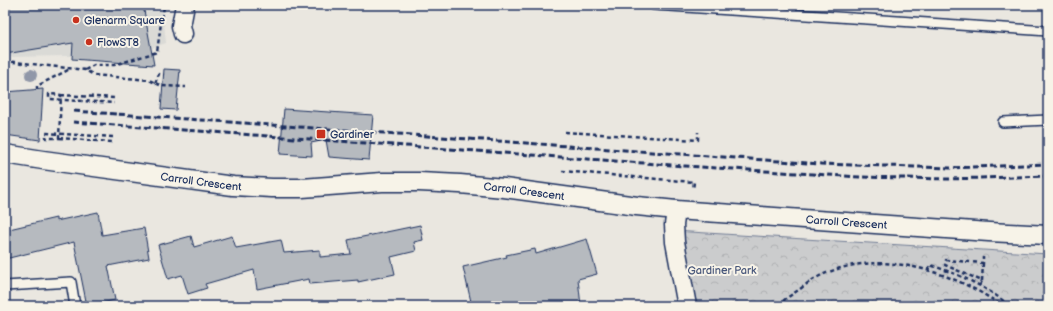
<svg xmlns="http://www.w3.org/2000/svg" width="1053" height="311" viewBox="0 0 1053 311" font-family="'Balsamiq Sans',sans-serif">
<defs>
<pattern id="park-crowns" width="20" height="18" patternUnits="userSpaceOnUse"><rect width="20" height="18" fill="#cbcccd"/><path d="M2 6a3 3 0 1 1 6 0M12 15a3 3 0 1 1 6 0" fill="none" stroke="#aeb0b2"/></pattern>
</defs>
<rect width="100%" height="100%" fill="#eae7e0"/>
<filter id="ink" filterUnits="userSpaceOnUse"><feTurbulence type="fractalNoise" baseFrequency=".025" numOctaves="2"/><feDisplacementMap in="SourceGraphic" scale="8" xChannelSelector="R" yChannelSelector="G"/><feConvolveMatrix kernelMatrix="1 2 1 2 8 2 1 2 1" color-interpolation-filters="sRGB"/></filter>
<g filter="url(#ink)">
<path fill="#dadad6" d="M5 5H162L166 43 116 60 70 56 5 57Z"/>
<path fill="url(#park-crowns)" stroke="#737e96" d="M674 231 1048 254V306H693Z"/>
<path fill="#b6babf" stroke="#1b2f5e" d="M5 5H143L154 65 72 59 73 43 5 54Z
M164 69 180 70 176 110 161 109Z
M43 89 40 140 5 135V92Z
M284 109 373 115 369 160 329 157 326 140 311 143 312 156 280 154Z
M98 212 102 235 144 228 149 258 108 266 115 300 87 306 74 242 5 259V230L56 218V221Z
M420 225 423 240 414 242 416 251 391 257 395 274 358 282V280L310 284 309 279 257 289 254 270 205 284 207 288 188 294 182 275 168 279 158 245 191 236 194 247 232 236 236 248 281 240 284 253 320 250V257L351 254 348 240Z
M587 239 597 274 578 279 581 306H472L463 267 507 257 506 255 535 249 536 254Z"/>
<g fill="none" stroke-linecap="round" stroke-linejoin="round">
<g stroke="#1b2f5e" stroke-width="12">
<path id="service" d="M654 5 1048 31
M1003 122 1048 120
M5 286 71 282 75 306"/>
</g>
<g stroke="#1b2f5e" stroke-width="21">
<g id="minor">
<path d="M183 34 181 26 185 5"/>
<path id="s1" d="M5 154 43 160 233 186 272 188H302L382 182H419L460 184 504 188 637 206 676 210 989 232 1048 235"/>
<path d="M676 210 674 225 675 242 687 306"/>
</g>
</g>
<path stroke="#1b2f5e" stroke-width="2.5" stroke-dasharray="4 3" stroke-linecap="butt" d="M162 18 164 7
M5 61 85 70 94 75 149 80 162 86 186 87
M85 70 94 65H114L157 52 161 23
M155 83 159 74 164 75
M37 90V86L70 69
M61 95 115 98
M565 132 698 140V132
M113 137 46 133V138H59L61 95 49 94V99L114 103
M59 138 112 142
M562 171 694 182 693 189
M928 270 930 265C959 274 987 287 1010 306
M982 281 983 263
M980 285 982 281 945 265 946 260 983 263V257
M778 306C784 299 793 294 800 289 809 282 818 276 829 272 885 250 954 272 1002 306"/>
<use href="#service" stroke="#f7f3e8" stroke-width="9"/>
<use href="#minor" stroke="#f7f3e8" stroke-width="18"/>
<path stroke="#1b2f5e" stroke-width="3" stroke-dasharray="6 3" stroke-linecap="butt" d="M74 111 821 164 950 168 1048 164
M73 122 685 166 860 177 948 179 1048 176"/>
</g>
<circle fill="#9097a8" cx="31" cy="75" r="6"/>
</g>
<g fill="#c8321e" stroke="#f7f3e8" stroke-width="1.5">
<circle cx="76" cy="20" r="4"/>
<circle cx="89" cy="42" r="4"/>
<rect x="316" y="129" width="10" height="10" rx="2"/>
</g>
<g text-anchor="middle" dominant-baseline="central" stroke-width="4" stroke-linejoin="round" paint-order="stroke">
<g font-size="11" fill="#1b2f5e" stroke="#f7f3e8" text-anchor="start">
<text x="84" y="20">Glenarm Square</text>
<text x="97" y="42">FlowST8</text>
<text x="330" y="134">Gardiner</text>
</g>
<g font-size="11" fill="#1b2f5e" stroke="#f7f3e8">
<text stroke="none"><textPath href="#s1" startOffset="198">Carroll Crescent</textPath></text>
<text stroke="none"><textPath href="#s1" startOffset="522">Carroll Crescent</textPath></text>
<text stroke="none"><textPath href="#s1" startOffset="846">Carroll Crescent</textPath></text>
</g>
<g font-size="11" fill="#47567a" stroke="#f7f3e8">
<text x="722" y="270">Gardiner Park</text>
</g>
</g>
<rect width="1053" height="311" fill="none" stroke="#f7f3e8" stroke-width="20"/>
<rect x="10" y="10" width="1033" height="291" fill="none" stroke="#1b2f5e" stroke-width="1.5" filter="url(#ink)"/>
</svg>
